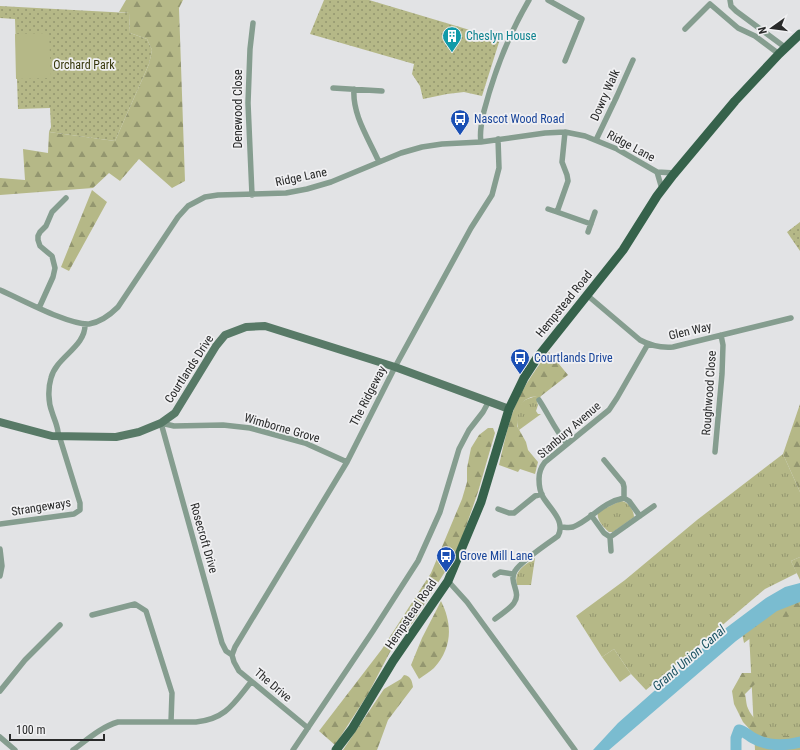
<svg xmlns="http://www.w3.org/2000/svg" width="800" height="750" viewBox="0 0 800 750" font-family="'Roboto Condensed',sans-serif">
<defs>
<pattern id="grass-tufts" width="24" height="20" patternUnits="userSpaceOnUse"><rect width="24" height="20" fill="#b5b887"/><path d="M3 7l-1-3M5 7V3M7 7l1-3M15 17l-1-3M17 17v-4M19 17l1-3" fill="none" stroke="#93966f"/></pattern>
<pattern id="forest-firs" width="22" height="20" patternUnits="userSpaceOnUse"><rect width="22" height="20" fill="#b5b887"/><path d="M5 1l3.5 6h-7zM16 11l3.5 6h-7z" fill="#93966f"/></pattern>
<pattern id="park-dots" width="8" height="8" patternUnits="userSpaceOnUse"><rect width="8" height="8" fill="#b5b887"/><path d="M2 2h.1M6 6h.1" fill="none" stroke="#93966f" stroke-width="1.8" stroke-linecap="round"/></pattern>
</defs>
<rect width="100%" height="100%" fill="#e2e3e5"/>
<path fill="url(#grass-tufts)" d="M537 396H541L537 402 538 405 536 411 538 414H541L519 430C515 422 517 406 525 400 529 398 533 397 537 396Z
M783 454 800 492V557L791 561 797 573 765 589 646 690 631 674 614 649 602 657 576 616 625 580 697 520Z
M620 501C627 500 634 510 634 517L613 532H609C603 527 596 519 598 512Z
M535 558 531 585H517C513 571 525 565 535 558Z
M800 602V750H755L749 632Z"/>
<path fill="url(#forest-firs)" d="M126 0H183L179 8 185 181 172 188 139 159 120 181 109 173 93 188 0 195V178L25 180 23 149 48 153 49 132 115 141 149 64 152 50 147 39 130 33 129 13 119 12Z
M92 190 107 202 69 271 61 267Z
M549 352 568 375 541 396 531 397 525 400 522 404 517 418V426L526 442 528 450 538 462 535 474 520 469 518 472 499 465C504 444 508 422 517 402 525 384 537 367 549 352Z
M800 404V492L783 454Z
M488 428H493L495 433 478 492 462 538 450 564 413 622 390 652 368 694 335 745 319 731 382 649 431 573 462 499 467 482V468L471 448 479 435Z
M800 557V580L791 561Z
M441 601C453 625 452 648 434 668 430 672 424 675 419 679L411 665 422 638Z
M800 601V613L774 621 744 643 742 633 775 610Z
M742 673H755L760 679 745 694C746 698 746 702 747 706 752 721 773 737 789 736 792 735 797 732 800 730V749L792 750 780 741 754 734 743 722 734 704 732 691Z
M404 675C411 676 412 681 413 687L388 720 377 750H343L384 689 401 679Z"/>
<path fill="url(#park-dots)" d="M324 0H369L500 39 482 96 464 92 447 94 423 99 420 86 412 74 414 64 310 34Z
M0 6 129 13 130 33 147 39 152 50 149 64 115 141 49 132 51 127 50 108 18 109 15 19 0 18Z
M800 222V251L787 232Z"/>
<path fill="#b5b887" d="M49 33 51 78 16 79 15 34Z
M614 649 631 674 620 682 602 657Z"/>
<path fill="#7abcd0" d="M800 583V602L777 611 736 641 609 750H593L618 723 722 631 766 598 785 587Z"/>
<g fill="none" stroke-linecap="round" stroke-linejoin="round">
<path stroke="#7abcd0" stroke-width="11" d="M736 750V738L739 730C744 731 748 735 753 738 767 746 784 746 800 742"/>
<path stroke="#859d8f" stroke-width="5.5" d="M548 0 582 19 565 61
M730 0 731 6 736 11 786 48
M685 29 710 4 738 28 755 36 779 54
M333 88 382 91
M354 89C352 115 369 139 379 162
M565 132 562 162 567 175 568 181 557 212 591 224
M596 140 617 96 633 60
M481 142C479 131 482 121 484 111 494 73 509 34 529 0
M657 172 662 189
M252 195 248 103 250 49 253 23
M548 209 557 212
M588 232 595 212
M0 290C21 299 68 325 89 324 101 322 110 315 118 307L178 217 188 206 205 197 218 195 286 193 307 189 331 182 401 153 422 147 442 144 481 142 545 133 565 132 585 136 617 149 657 172 675 173
M587 295 640 340C651 346 660 348 673 347L791 318
M39 308 53 277 55 268 52 256 40 246 38 240V236L40 232 46 226 52 212 66 198
M539 400C549 415 555 430 567 444
M715 452 722 374 723 345 721 335
M604 460 623 483 624 487V498
M498 509 509 513H514L535 496 542 494
M591 515 604 533 610 537 613 535 654 506
M0 524 74 514 80 510V503L58 432C57 424 54 419 52 412 48 402 48 388 51 378 56 357 86 347 85 324
M560 527C564 527 569 528 573 527 591 520 602 502 624 498L629 501 640 516
M610 537 611 551
M0 549 2 566 0 576
M495 575 500 572 513 574
M448 581 467 602 575 750
M92 615 135 604 146 611 172 693 171 722
M495 619C501 614 510 609 514 603 522 592 508 582 515 571 520 562 548 543 558 536 566 521 550 509 543 497 540 492 539 485 539 479 539 472 541 467 545 462L609 410 617 398 648 344
M232 655 235 647 347 462 395 367 471 228 492 195 499 168 498 139
M232 655 226 651 222 643 161 423 174 426 223 425 250 428 305 443 347 462
M232 655 234 662 239 671 308 728
M0 691 25 660 60 625
M0 737 15 750
M73 750C88 739 101 727 118 722H196C226 719 234 703 251 682
M293 750 373 631 418 561 440 512 459 449 469 430 483 412 489 401"/>
<path stroke="#587a67" stroke-width="8" d="M0 422 52 436 116 437 139 432 161 423 175 413 216 346 225 335 246 327 265 326 395 367 509 409"/>
<path stroke="#36624b" stroke-width="9" d="M336 750 352 729 393 661 448 581 481 502 509 409 524 378 537 358 623 250 657 196 673 175 735 101 779 54 800 34"/>
</g>
<defs>
<g id="building-pin" transform="scale(1)"><path d="M0 17L-7.5 6A9.5 9.5 0 1 1 7.5 6Z" fill="#0f9aa8" stroke="#f0f0f2"/><path d="M-4-6H4V6H1V3H-1V6H-4ZM-2.5-4.3h1.7v1.8h-1.7ZM.8-4.3h1.7v1.8H.8ZM-2.5-1h1.7V.8h-1.7ZM.8-1h1.7V.8H.8Z" fill="#fff"/></g>
<g id="bus-pin" transform="scale(1)"><path d="M0 17L-7.5 6A9.5 9.5 0 1 1 7.5 6Z" fill="#1a4fb4" stroke="#f0f0f2"/><path d="M-5-6H5V4H4V6H2V4H-2V6H-4V4H-5ZM-3.5-4V0h7V-4ZM-3.5 1.2v1.5H-2V1.2ZM2 1.2v1.5H3.5V1.2Z" fill="#fff"/></g>
</defs>
<g fill-rule="evenodd">
<use href="#building-pin" x="452" y="36"/>
<use href="#bus-pin" x="460" y="119"/>
<use href="#bus-pin" x="520" y="358"/>
<use href="#bus-pin" x="446" y="556"/>
</g>
<g text-anchor="middle" dominant-baseline="central" stroke-width="3.5" stroke-linejoin="round" paint-order="stroke">
<g font-size="12" fill="#0d838f" stroke="#f0f0f2" text-anchor="start">
<text x="466" y="36">Cheslyn House</text>
</g>
<g font-size="12" fill="#37380d" stroke="#f0f0f2">
<text x="84" y="65">Orchard Park</text>
</g>
<g font-size="12" fill="#292a2a" stroke="#f0f0f2">
<text transform="translate(605 95) rotate(-66)">Dowry Walk</text>
<text transform="translate(238 109) rotate(-90)">Denewood Close</text>
<text transform="translate(631 146) rotate(28)">Ridge Lane</text>
<text transform="translate(301 177) rotate(-12)">Ridge Lane</text>
<text transform="translate(564 304) rotate(-51)">Hempstead Road</text>
<text transform="translate(690 331) rotate(-13)">Glen Way</text>
<text transform="translate(189 369) rotate(-57)">Courtlands Drive</text>
<text transform="translate(709 393) rotate(-86)">Roughwood Close</text>
<text transform="translate(368 396) rotate(-63)">The Ridgeway</text>
<text transform="translate(282 428) rotate(16)">Wimborne Grove</text>
<text transform="translate(569 430) rotate(-41)">Stanbury Avenue</text>
<text transform="translate(41 507) rotate(-9)">Strangeways</text>
<text transform="translate(204 538) rotate(74)">Rosecroft Drive</text>
<text transform="translate(411 614) rotate(-56)">Hempstead Road</text>
<text transform="translate(273 685) rotate(40)">The Drive</text>
</g>
<g font-size="12" fill="#164399" stroke="#f0f0f2" text-anchor="start">
<text x="474" y="119">Nascot Wood Road</text>
<text x="534" y="358">Courtlands Drive</text>
<text x="460" y="556">Grove Mill Lane</text>
</g>
<g font-size="13" font-style="italic" fill="#1e5564" stroke="#f0f0f2">
<text transform="translate(689 658) rotate(-41)">Grand Union Canal</text>
</g>
</g>
<g transform="translate(772 28) rotate(256)" stroke="#f0f0f2" stroke-width="3" paint-order="stroke">
<path d="M0-3L7 15L0 10L-7 15Z" fill="#292a2a"/>
<text y="-6" font-size="11" font-weight="bold" text-anchor="middle" fill="#292a2a">N</text>
</g>
<path d="M10 734v6h94v-6" fill="none" stroke="#292a2a" stroke-width="2"/>
<text x="16" y="734" font-size="12" fill="#292a2a" stroke="#f0f0f2" stroke-width="3" paint-order="stroke">100 m</text>
</svg>
